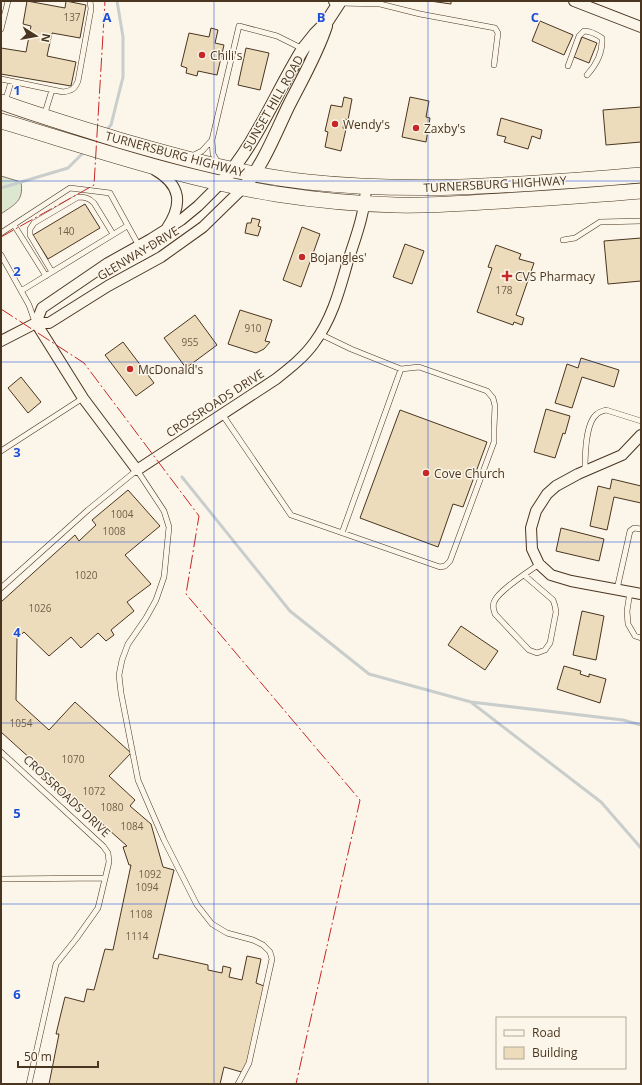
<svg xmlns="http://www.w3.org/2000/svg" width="642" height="1085" viewBox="0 0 642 1085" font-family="'Open Sans',sans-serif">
<rect width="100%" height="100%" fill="#fbf6e9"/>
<path fill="#dce7d0" stroke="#887966" d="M1 176 21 182C24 201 15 204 1 214Z"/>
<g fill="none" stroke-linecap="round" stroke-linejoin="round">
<path stroke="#c9cecd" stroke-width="3" d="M105 131 111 125 123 77V37L117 1
M1 188 68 168 84 152
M182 477 290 611 369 674 471 702 623 720 641 725
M472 703 601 802 641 848"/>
</g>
<path fill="#ecdcbc" stroke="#4a3520" d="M27 1 65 8 66 1 86 5 80 38 52 33 47 56 76 62 71 86 1 74V48L26 52 31 26 23 24Z
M430 1H451V4Z
M540 21 573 35 564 55 532 41Z
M211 28 218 30 215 43 224 45 217 75 198 71 197 76 186 73 187 68 181 66 189 33 209 37Z
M582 37 597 43 589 63 574 57Z
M246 48 269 53 260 90 238 85Z
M344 97 352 99 348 120 345 119 343 128 346 129 341 151 325 147 328 132 325 131 331 105 342 107Z
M410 97 429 101 426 117 430 118 426 142 402 137Z
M641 107V142L606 145 603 110Z
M501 118 542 130 540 139 532 136 528 149 504 142 506 137 497 135Z
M85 204 100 228 48 259 33 235Z
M252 218 260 220 258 226 261 227 258 236 245 233 247 223H251Z
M302 227 320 234 301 287 283 280Z
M641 238V281L608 284 604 241Z
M405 244 424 251 412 284 393 277Z
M496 245 521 254 519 259 534 263 516 315 524 318 522 325 514 322 513 325 477 312 492 268 488 267Z
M240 310 272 320 265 341 270 342 264 349 256 353 228 344Z
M195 315 217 345 186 368 164 338Z
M123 342 154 383 136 396 105 355Z
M581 358 619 370 614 387 582 377 572 408 555 403 567 364 578 368Z
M21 377 41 402 28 413 8 388Z
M546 409 570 416 565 434 563 433 555 458 534 452Z
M400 410 487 442 463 507 453 504 438 547 360 518Z
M612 479 641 486V503L614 497 607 530 590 526 598 486 610 489Z
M128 490 160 526 125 555 151 584 127 602 134 611 111 630 114 635 106 641 98 633 81 648 71 637 49 656 24 632 17 638 16 700 49 730 75 702 131 753 109 776 135 800 130 806 151 824 163 867 174 870 153 958 158 959 159 954 208 965V970L222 973 223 966 231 968 229 977 242 980 247 956 261 959 256 983 264 986 245 1073 224 1067 220 1084H49L59 1034H56L65 997 84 1002 87 989 94 990 105 949 113 950 131 865H129L123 847 127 846 81 805 77 809 40 773 43 770 1 732V602L75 535 79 541 96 525 92 520Z
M561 528 604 539 599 561 556 551Z
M582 611 604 616 596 660 573 655Z
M461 626 498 651 485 670 448 645Z
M564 666 581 671 580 674 589 677V674L606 679 600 703 557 689Z"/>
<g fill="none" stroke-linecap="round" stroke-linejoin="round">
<g stroke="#4a3520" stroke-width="6">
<path id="service" d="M339 3 380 4 381 2
M380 4 420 14 495 28 498 33 494 65
M1 29 8 1
M568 66 579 36 584 31C591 31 596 34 602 38 603 53 597 64 587 75
M1 79 63 92C71 91 75 89 78 81L91 9 90 1
M5 102 11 82
M44 116 52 90
M192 156 202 151 212 140
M218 163 213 154 212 140 239 26 277 36 303 49
M14 225 46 276
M1 233 70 188 110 193 139 246
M563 240 575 238 600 222 641 221
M1 255 29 305 35 322
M52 272 30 235V229L34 223 78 197C85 197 89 198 94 203L113 234
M21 291 127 226
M222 414 291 515 440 567 445 566 450 561 494 442V428L495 406 493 398 487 391 419 367 401 369 351 349 320 334
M1 451 83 398
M585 471C585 457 585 423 597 414 599 412 603 411 606 410L641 421
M342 533 401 369
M524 575 553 600 555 606 556 612 550 643 545 650 537 653 529 650 495 614C494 610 492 607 494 602 498 591 528 572 539 564
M1 588 88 510 137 470 164 511 169 527 164 577 156 600 146 618 128 644 122 660 119 675 121 693 138 780 164 840 197 905 212 924 227 933 253 940 263 945 270 952 272 959 249 1063 238 1084
M617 589 630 531 634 528 641 529
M630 592 627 611 628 624 635 636 641 638
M1 752 103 846 108 853 109 862 98 908 76 939 56 964 29 1084
M1 879 105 878"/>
</g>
<g stroke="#4a3520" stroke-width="12">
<path id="minor" d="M574 1 641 27
M155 170C181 185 183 204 167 228
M36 323 83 398 137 470 276 379C290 368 304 357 314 343 332 319 339 292 347 264 355 239 365 214 366 187
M36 323 42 308 108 263 151 239 181 220 198 206 220 184
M1 341 36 323H49L108 286 161 257 203 227 243 188
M641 435 622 455 578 474 556 486 547 494 536 511 531 528 532 549 539 564 551 575 571 581 641 594"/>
</g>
<g stroke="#4a3520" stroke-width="14">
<path id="tertiary" d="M220 184C256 145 275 94 303 49L315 34 326 23 339 3 335 1
M243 188C262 168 276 132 288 107 301 81 317 54 326 26"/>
</g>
<g stroke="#4a3520" stroke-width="16">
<path id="primary" d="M1 102C40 116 80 128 119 140 181 158 243 175 308 182 419 194 530 184 641 175
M1 121C92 148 182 179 276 194 315 200 356 204 396 205 431 206 466 203 501 201 548 198 594 195 641 191"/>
</g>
<use href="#service" stroke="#fbf6e9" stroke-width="5"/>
<use href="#minor" stroke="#fbf6e9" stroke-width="10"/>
<use href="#tertiary" stroke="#fbf6e9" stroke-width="12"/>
<use href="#primary" stroke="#fbf6e9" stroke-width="15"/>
<path stroke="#c62828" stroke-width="1" stroke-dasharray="14 3 2 3" stroke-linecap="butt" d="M1 237 94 185 105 1
M1 309 84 363 199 516 186 594 360 800 296 1084"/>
</g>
<path fill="none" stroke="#1d4ed8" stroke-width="1" stroke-opacity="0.55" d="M214 1V1084M428 1V1084M1 181H641M1 362H641M1 542H641M1 723H641M1 904H641"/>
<g fill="#c62828" stroke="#fbf6e9" stroke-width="1.5">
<circle cx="202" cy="55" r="4"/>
<circle cx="335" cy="124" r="4"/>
<circle cx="416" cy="128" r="4"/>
<circle cx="302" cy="257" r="4"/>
<path d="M505 270h4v4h4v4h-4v4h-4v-4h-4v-4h4z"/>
<circle cx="130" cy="369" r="4"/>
<circle cx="426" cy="473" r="4"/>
</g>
<g text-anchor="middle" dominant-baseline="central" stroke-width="3" stroke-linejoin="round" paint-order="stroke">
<g font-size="10" fill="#725f47">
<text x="72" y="17">137</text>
<text x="66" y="231">140</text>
<text x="504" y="290">178</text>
<text x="253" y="328">910</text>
<text x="190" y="342">955</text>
<text x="122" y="514">1004</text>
<text x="114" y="531">1008</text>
<text x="86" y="575">1020</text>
<text x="40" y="608">1026</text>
<text x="21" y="723">1054</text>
<text x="73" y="759">1070</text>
<text x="94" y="791">1072</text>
<text x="112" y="807">1080</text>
<text x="132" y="826">1084</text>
<text x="150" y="874">1092</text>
<text x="147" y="887">1094</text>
<text x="141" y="914">1108</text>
<text x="137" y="936">1114</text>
</g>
<g font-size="12" fill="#4a3520" stroke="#fbf6e9" text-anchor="start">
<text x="210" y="55">Chili's</text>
<text x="343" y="124">Wendy's</text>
<text x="424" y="128">Zaxby's</text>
<text x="310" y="257">Bojangles'</text>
<text x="515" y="276">CVS Pharmacy</text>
<text x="138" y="369">McDonald's</text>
<text x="434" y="473">Cove Church</text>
</g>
<g font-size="12" fill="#4a3520" stroke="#fbf6e9">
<text transform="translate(273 103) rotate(-60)">SUNSET HILL ROAD</text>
<text transform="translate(175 154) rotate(15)">TURNERSBURG HIGHWAY</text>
<text transform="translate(495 184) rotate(-3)">TURNERSBURG HIGHWAY</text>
<text transform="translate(138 253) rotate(-31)">GLENWAY DRIVE</text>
<text transform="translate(215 403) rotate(-33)">CROSSROADS DRIVE</text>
<text transform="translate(67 796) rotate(43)">CROSSROADS DRIVE</text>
</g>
</g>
<g font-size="13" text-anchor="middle" font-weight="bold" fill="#1d4ed8" stroke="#fbf6e9" stroke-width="3" stroke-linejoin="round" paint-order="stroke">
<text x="107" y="22">A</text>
<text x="321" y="22">B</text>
<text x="535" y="22">C</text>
<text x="17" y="95">1</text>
<text x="17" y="276">2</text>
<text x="17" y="457">3</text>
<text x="17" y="637">4</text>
<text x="17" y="818">5</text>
<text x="17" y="999">6</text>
</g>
<rect width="642" height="1085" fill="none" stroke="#4a3520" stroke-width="4"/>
<rect x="496" y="1017" width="130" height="52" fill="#fbf6e9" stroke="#b4a999"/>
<rect x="504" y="1030" width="20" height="6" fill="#fbf6e9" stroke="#b4a999"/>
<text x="532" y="1037" font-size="12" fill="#4a3520">Road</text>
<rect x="504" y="1047" width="20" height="12" fill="#ecdcbc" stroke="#b4a999"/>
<text x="532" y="1057" font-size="12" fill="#4a3520">Building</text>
<g transform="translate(36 36) rotate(101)" stroke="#fbf6e9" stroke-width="3" paint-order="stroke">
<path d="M0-3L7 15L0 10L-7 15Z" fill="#4a3520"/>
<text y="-6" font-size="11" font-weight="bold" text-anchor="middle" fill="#4a3520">N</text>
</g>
<path d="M18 1061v6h80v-6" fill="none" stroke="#4a3520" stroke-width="2"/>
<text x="24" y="1061" font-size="12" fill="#4a3520" stroke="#fbf6e9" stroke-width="3" paint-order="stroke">50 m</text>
</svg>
